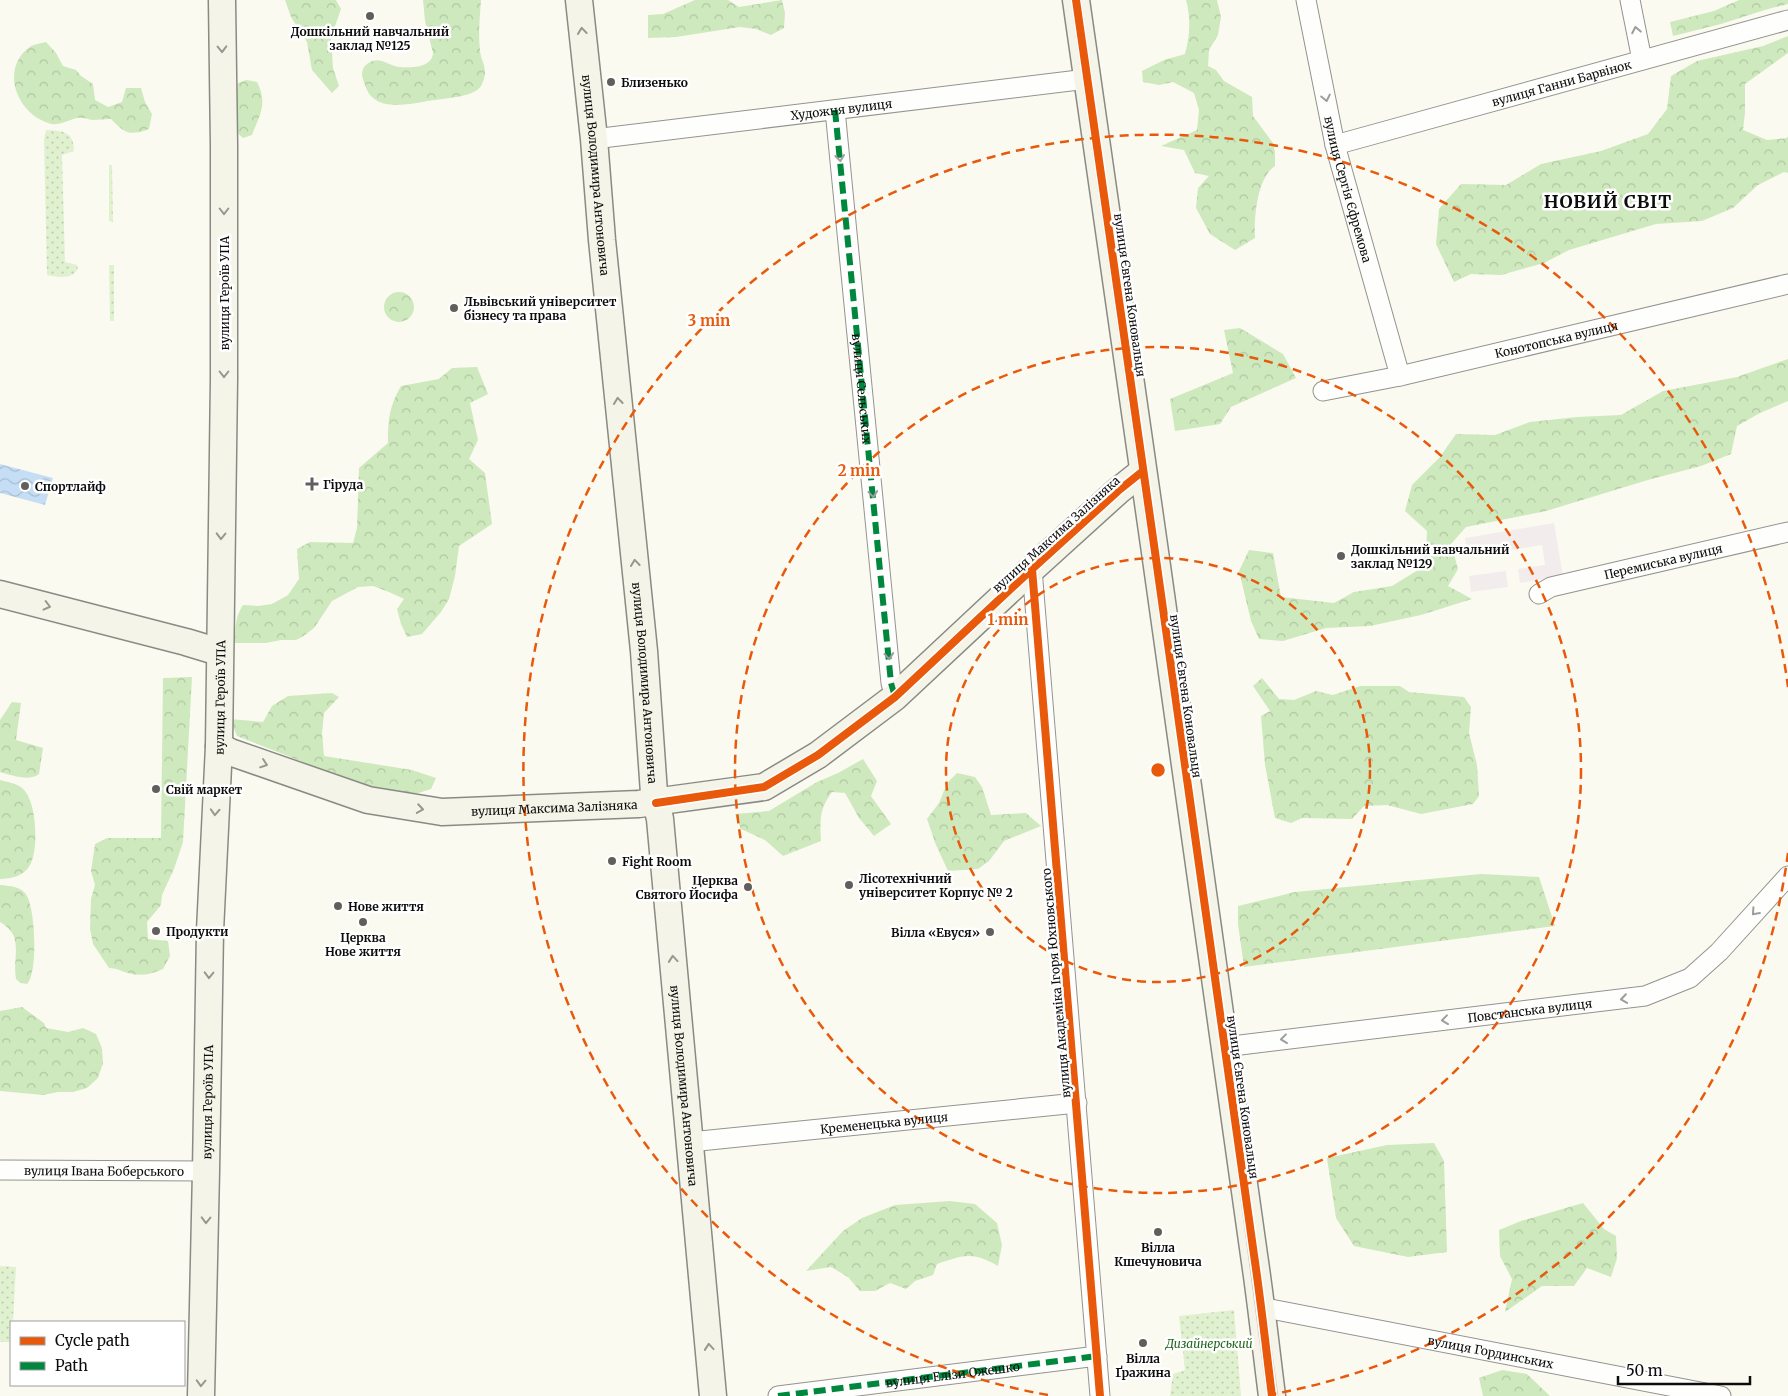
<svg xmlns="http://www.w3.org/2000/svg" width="1788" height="1396" viewBox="0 0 1788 1396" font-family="Merriweather,serif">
<defs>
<pattern id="green-dots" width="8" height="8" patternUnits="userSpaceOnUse" patternTransform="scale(1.25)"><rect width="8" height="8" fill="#e0f1d0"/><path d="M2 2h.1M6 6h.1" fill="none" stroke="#bfcdb1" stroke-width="1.8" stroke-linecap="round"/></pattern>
<pattern id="forest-crowns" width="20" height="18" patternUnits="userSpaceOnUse" patternTransform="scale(1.25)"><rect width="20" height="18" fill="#cee9bd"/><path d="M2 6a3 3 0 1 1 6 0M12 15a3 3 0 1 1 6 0" fill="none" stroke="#b0c7a1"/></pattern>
<pattern id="water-waves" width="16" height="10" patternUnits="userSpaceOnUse" patternTransform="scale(1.25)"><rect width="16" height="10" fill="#c6def5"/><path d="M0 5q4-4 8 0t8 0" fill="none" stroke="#a9bdd1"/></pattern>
</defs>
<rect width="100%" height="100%" fill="#fbfaf0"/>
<path fill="#f3eced" d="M1554 523 1563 576 1520 583 1518 569 1545 565 1542 545 1468 557 1465 538Z
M1506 571 1508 587 1471 592 1469 576Z"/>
<path fill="url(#green-dots)" d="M46 130C63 131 74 131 74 151L62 155 65 262 77 265 78 269C71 280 58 277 47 275L44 139Z
M109 165H112L113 222 109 221Z
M109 265H114V321H110Z
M0 1266 16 1267 13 1322H11V1342H0Z
M1234 1310 1241 1396H1170L1173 1374 1185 1370 1179 1316Z"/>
<path fill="url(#forest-crowns)" d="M285 0H336L341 9 331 38 333 68 339 86 332 93 312 70 307 42 291 17Z
M423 0H481C480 16 478 33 480 50 480 57 485 64 485 72 485 76 483 83 481 86 474 97 447 98 435 100 412 103 374 115 365 85 364 82 362 77 362 74 362 70 364 66 367 64 379 55 386 65 399 67 411 68 432 68 433 53L425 21Z
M695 0H728L739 7 782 0 785 13 784 28 771 35 756 29 740 27 676 37 648 38V15L663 14Z
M1186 0H1217L1221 17 1218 35 1209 50 1208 66 1216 70 1224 81 1252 97 1253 116 1273 143 1275 152V166C1257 178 1254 217 1255 238L1235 250 1210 234 1196 208 1198 188 1209 176 1195 173 1184 150 1161 146 1197 130 1199 110 1194 93 1173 82 1159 85 1143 82 1142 71 1164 60 1185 54C1190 36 1191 18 1186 0Z
M1739 0H1788V4L1768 9 1721 24 1673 36 1670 22 1714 11Z
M1788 36V53L1745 84V113L1743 130 1767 140 1787 138 1788 136V173L1784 172 1758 185 1733 208 1702 221 1656 224 1569 250 1544 263 1501 275 1471 274 1454 282 1436 244 1439 209 1461 184 1506 185 1541 164 1601 151 1648 134 1667 109 1671 76 1697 61 1763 46Z
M46 42 56 53 63 66 76 70 81 76 93 84 95 100 108 107 122 102 126 88H141L145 102 152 114 149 129C130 136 125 134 111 119 105 119 98 120 92 120 87 119 82 117 77 118 67 120 58 127 48 123 15 112 0 67 31 46 35 44 42 43 46 42Z
M246 80 257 82C268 104 260 114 252 135L243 138 236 132 234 93 238 83Z
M384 307a15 15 0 1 1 30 0a15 15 0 1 1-30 0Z
M1240 328 1283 354 1296 378 1231 407 1220 424 1175 431 1170 399 1233 373 1224 330Z
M1788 359V401L1760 413 1737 426 1731 454 1701 466 1648 480 1546 511 1466 527 1451 544 1458 569 1448 586 1472 599 1421 615 1370 626 1326 628 1283 641 1259 639 1251 621 1239 571 1249 550 1273 553 1281 597 1334 603 1354 592 1392 586 1418 570 1426 553 1427 531 1405 511 1412 485 1440 457 1456 434 1495 435 1530 422 1577 417 1621 415 1663 391 1737 377Z
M477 367 488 394 470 403 478 440 469 459 485 473 492 524 459 546 455 576 449 599 441 612 422 634 407 637 401 624 397 609 404 599 389 592 373 586 358 587 332 601 314 628 302 637 296 640H281L266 643H235C235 628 235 617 243 605L258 606 272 604 288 595 299 579 297 549 310 542 353 543 357 528 359 468 388 443C388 420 389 407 401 386L439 379 452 368Z
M192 677 183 842 174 869 162 895 161 905 147 922 148 939 168 941 170 956 163 969C152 974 141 977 128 973 121 971 116 968 109 968L93 944 90 929 91 899 95 885 91 871 95 844 107 838H161L163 678Z
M1262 678 1279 699 1294 700 1316 691 1333 695 1360 686H1400L1409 692 1464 697 1471 707 1469 733 1477 765 1479 796 1473 804 1421 814 1387 805 1364 806 1352 819 1302 818 1291 823 1275 818 1265 765 1261 716 1270 711 1253 686Z
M332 693 339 697 324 713 322 733 324 756 412 770 436 778 431 789 409 796 343 781 298 760 237 736 230 719 263 722 272 706 288 696Z
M12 702 21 703 16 740 43 748 39 774C29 782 11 775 0 772V720Z
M863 759 877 781 871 796 891 824 874 836 859 818 845 793 832 792C819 810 820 819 821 841L783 856 765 840 741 829 735 814 769 811 817 782 838 773Z
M957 773 975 777 982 787 991 815 1026 813 1041 826 1004 841 989 861 978 869 948 871 936 845 927 819 939 803 947 783Z
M0 780C7 782 16 783 22 788 37 800 39 849 30 865 24 876 11 879 0 879Z
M1481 874 1539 877 1555 926 1244 967 1238 924V906L1295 892Z
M0 885C9 886 19 886 25 893 36 905 38 974 27 984L21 983 16 979C12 956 25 936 0 922Z
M22 1007 44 1023 46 1028 68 1032 83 1028 96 1034 102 1048 103 1063 98 1078 87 1088 73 1092H58L43 1095 0 1091V1011Z
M1434 1143 1444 1161 1447 1252 1408 1257 1354 1246 1336 1218 1327 1158 1387 1145Z
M950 1201 975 1204 997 1223 1002 1245 998 1266C972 1251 964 1255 937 1264L933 1275 915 1281 906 1289 890 1283 875 1291H860L848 1277 831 1267 806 1271 843 1231 862 1218 895 1205Z
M1583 1203 1604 1229 1616 1236 1617 1258 1611 1277 1587 1268 1574 1286H1542L1505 1312 1512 1279 1500 1256 1499 1230 1521 1221Z
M1502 1370 1527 1374 1550 1396H1483L1479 1378Z"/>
<path fill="url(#water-waves)" d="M0 464 53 478 45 505 0 493Z"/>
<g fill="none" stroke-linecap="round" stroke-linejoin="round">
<g stroke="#94938f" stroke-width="21">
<g id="street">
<path id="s1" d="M1306 0 1335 145 1400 376"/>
<path d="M1630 0 1642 60"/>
<path d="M835 110 891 683 895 697"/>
<path id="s2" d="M594 139 1087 79"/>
<path id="s3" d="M1335 145 1788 20"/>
<path id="s4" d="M1323 391 1400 376 1788 284"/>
<path d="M1032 569 1100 1396"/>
<path id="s5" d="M1539 594 1551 587 1788 532"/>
<path id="s6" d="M1224 1047 1645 996 1690 978 1719 952 1788 876"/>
<path id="s7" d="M690 1142 1077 1103"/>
<path id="s8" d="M0 1170 206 1171"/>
<path id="s9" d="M1260 1307 1721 1396"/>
<path id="s10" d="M778 1396 1097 1356"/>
</g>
</g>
<g stroke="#8a8a85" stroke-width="29">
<g id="secondary">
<path id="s11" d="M579 0 594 139 602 240 644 651 654 793 660 819 713 1396"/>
<path d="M1076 0C1136 418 1196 837 1254 1255 1261 1302 1266 1349 1272 1396"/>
<path d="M0 594 186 642 219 652"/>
<path id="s12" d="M219 746 230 752 368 800 442 812 639 804 764 787 818 755 895 697 1032 569 1118 491 1143 471"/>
<path id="s13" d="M201 1396 206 1171 210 931 219 746 224 379V146L222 0"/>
</g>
</g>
<use href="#street" stroke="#fefefd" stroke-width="19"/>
<use href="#secondary" stroke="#f4f5e8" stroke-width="26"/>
<path stroke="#d7c6c3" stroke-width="1" d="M1071 0 1219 1035
M1081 0 1278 1396
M1229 1109 1267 1396"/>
<g stroke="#00873e" stroke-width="6" stroke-dasharray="12 6" stroke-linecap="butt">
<path id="s14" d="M835 110 891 683 895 697"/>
<path d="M778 1396 1097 1356"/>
</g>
<g stroke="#fff" stroke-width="11">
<path id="cycleway" d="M1076 0C1136 418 1196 837 1254 1255 1261 1302 1266 1349 1272 1396
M1032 569 1100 1396
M656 803 764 787 818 755 895 697 1032 569 1118 491 1143 471"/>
</g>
<use href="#cycleway" stroke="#e8590c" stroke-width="8"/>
</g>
<defs><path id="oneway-chevron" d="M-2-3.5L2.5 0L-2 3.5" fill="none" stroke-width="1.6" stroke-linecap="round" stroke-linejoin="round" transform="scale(1.25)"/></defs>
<g stroke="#9d9d9d">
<use href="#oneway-chevron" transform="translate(1636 30) rotate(-101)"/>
<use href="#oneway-chevron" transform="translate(1326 98) rotate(78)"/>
<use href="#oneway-chevron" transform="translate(840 158) rotate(83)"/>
<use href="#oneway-chevron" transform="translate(873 494) rotate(85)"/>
<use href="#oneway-chevron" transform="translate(889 656) rotate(85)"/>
<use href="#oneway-chevron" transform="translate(1755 912) rotate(132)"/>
<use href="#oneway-chevron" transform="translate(1624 999) rotate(172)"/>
<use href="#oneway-chevron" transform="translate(1445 1020) rotate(173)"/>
<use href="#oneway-chevron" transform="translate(1284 1039) rotate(173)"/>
</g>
<g stroke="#979890">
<use href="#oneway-chevron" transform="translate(582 31) rotate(-96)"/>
<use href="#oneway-chevron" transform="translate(222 49) rotate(89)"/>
<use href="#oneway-chevron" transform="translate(224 211) rotate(90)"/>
<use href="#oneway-chevron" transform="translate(224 374) rotate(90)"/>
<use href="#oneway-chevron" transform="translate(618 401) rotate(-96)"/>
<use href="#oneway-chevron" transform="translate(221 536) rotate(91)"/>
<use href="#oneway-chevron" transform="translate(635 563) rotate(-96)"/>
<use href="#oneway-chevron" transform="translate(47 606) rotate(14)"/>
<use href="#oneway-chevron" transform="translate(264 764) rotate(19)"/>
<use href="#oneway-chevron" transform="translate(420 809) rotate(9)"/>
<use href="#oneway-chevron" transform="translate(215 812) rotate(93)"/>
<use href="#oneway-chevron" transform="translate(673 959) rotate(-95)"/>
<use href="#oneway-chevron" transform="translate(209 975) rotate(91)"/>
<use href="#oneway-chevron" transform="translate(206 1220) rotate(91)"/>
<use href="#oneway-chevron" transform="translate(709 1347) rotate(-95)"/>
<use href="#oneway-chevron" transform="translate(201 1383) rotate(92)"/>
</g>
<g fill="none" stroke="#e8590c" stroke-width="2.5" stroke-dasharray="9 6">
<circle cx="1158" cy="770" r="212"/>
<circle cx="1158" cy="770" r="423"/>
<path d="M1788 853A635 635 0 0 1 1268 1395M1048 1395A635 635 0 1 1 1788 687"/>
</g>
<g fill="#605f5c" stroke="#fff" stroke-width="2">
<circle cx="370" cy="16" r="5"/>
<circle cx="611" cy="82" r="5"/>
<circle cx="454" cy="308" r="5"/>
<path d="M309.5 476.5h5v5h5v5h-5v5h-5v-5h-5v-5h5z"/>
<circle cx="25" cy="486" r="5"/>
<circle cx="1341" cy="556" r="5"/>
<circle cx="156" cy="789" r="5"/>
<circle cx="612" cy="861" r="5"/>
<circle cx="849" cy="885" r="5"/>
<circle cx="748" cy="887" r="5"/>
<circle cx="338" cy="906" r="5"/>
<circle cx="363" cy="922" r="5"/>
<circle cx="156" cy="931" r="5"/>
<circle cx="990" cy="932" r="5"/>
<circle cx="1158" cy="1232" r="5"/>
<circle cx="1143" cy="1343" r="5"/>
</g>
<g text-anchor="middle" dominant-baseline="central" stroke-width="5" stroke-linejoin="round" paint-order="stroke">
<g font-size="12" font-weight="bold" fill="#0c0c0c" stroke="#fff" text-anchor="start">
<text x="370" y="31" text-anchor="middle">Дошкільний навчальний<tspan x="370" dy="14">заклад №125</tspan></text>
<text x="621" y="82">Близенько</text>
<text x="464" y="301">Львівський університет<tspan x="464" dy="14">бізнесу та права</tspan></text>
<text x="323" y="484">Гіруда</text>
<text x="35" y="486">Спортлайф</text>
<text x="1351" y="549">Дошкільний навчальний<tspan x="1351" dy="14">заклад №129</tspan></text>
<text x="166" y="789">Свій маркет</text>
<text x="622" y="861">Fight Room</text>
<text x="859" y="878">Лісотехнічний<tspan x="859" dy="14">університет Корпус № 2</tspan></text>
<text x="738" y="880" text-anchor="end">Церква<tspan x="738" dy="14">Святого Йосифа</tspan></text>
<text x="348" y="906">Нове життя</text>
<text x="166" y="931">Продукти</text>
<text x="980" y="932" text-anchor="end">Вілла «Евуся»</text>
<text x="363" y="937" text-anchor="middle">Церква<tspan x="363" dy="14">Нове життя</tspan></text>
<text x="1158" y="1247" text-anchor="middle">Вілла<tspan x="1158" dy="14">Кшечуновича</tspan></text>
<text x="1143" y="1358" text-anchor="middle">Вілла<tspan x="1143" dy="14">Ґражина</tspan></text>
</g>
<g font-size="12" fill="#0c0c0c" stroke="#fff">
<text stroke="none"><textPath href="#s3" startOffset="235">вулиця Ганни Барвінок</textPath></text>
<text stroke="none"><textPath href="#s2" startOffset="249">Художня вулиця</textPath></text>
<text stroke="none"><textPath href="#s11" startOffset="176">вулиця Володимира Антоновича</textPath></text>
<text stroke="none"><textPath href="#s1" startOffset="194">вулиця Сергія Єфремова</textPath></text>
<text transform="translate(224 293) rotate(-90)">вулиця Героїв УПА</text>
<text transform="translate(1130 295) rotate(82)">вулиця Євгена Коновальця</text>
<text stroke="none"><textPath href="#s4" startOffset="239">Конотопська вулиця</textPath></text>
<text stroke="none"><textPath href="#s14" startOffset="280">вулиця Сельських</textPath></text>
<text transform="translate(1056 534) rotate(-42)">вулиця Максима Залізняка</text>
<text stroke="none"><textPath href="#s5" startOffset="129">Перемиська вулиця</textPath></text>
<text stroke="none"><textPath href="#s11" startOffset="686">вулиця Володимира Антоновича</textPath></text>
<text transform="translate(1186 696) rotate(82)">вулиця Євгена Коновальця</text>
<text stroke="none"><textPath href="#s13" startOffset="699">вулиця Героїв УПА</textPath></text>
<text stroke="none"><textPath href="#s12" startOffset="346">вулиця Максима Залізняка</textPath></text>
<text transform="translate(1056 983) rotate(-95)">вулиця Академіка Ігоря Юхновського</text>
<text stroke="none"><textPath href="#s6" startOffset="308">Повстанська вулиця</textPath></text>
<text stroke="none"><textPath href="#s11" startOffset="1091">вулиця Володимира Антоновича</textPath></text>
<text transform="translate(1243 1097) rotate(82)">вулиця Євгена Коновальця</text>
<text stroke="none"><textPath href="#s13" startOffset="294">вулиця Героїв УПА</textPath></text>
<text stroke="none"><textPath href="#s7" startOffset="195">Кременецька вулиця</textPath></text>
<text stroke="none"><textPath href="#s8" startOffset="104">вулиця Івана Боберського</textPath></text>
<text stroke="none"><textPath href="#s9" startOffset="235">вулиця Гординських</textPath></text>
<text stroke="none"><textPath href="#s10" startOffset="176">вулиця Елізи Ожешко</textPath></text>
</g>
<g font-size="12" font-style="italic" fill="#21651c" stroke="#fff">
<text x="1209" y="1343">Дизайнерський</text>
</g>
<g font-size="18" font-weight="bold" letter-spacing="1" fill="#0c0c0c" stroke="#fff">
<text x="1608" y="201">НОВИЙ СВІТ</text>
</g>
</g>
<circle cx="1158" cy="770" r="8" fill="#e8590c" stroke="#fff" stroke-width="2.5"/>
<g font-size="15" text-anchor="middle" font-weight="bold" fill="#e8590c" stroke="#fff" stroke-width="5" stroke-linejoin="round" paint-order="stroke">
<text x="709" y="326">3 min</text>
<text x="859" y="476">2 min</text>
<text x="1008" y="625">1 min</text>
</g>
<rect x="10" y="1321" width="175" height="65" fill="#ffffff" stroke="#9e9e9e"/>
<rect x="20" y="1337" width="25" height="8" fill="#e8590c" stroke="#9e9e9e"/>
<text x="55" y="1346" font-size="15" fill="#0c0c0c">Cycle path</text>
<rect x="20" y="1362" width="25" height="8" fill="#00873e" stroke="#9e9e9e"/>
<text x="55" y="1371" font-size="15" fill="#0c0c0c">Path</text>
<path d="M1618 1376v8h132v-8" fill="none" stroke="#0c0c0c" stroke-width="2.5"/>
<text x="1626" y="1376" font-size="15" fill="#0c0c0c" stroke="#ffffff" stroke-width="4" paint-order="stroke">50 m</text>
</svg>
